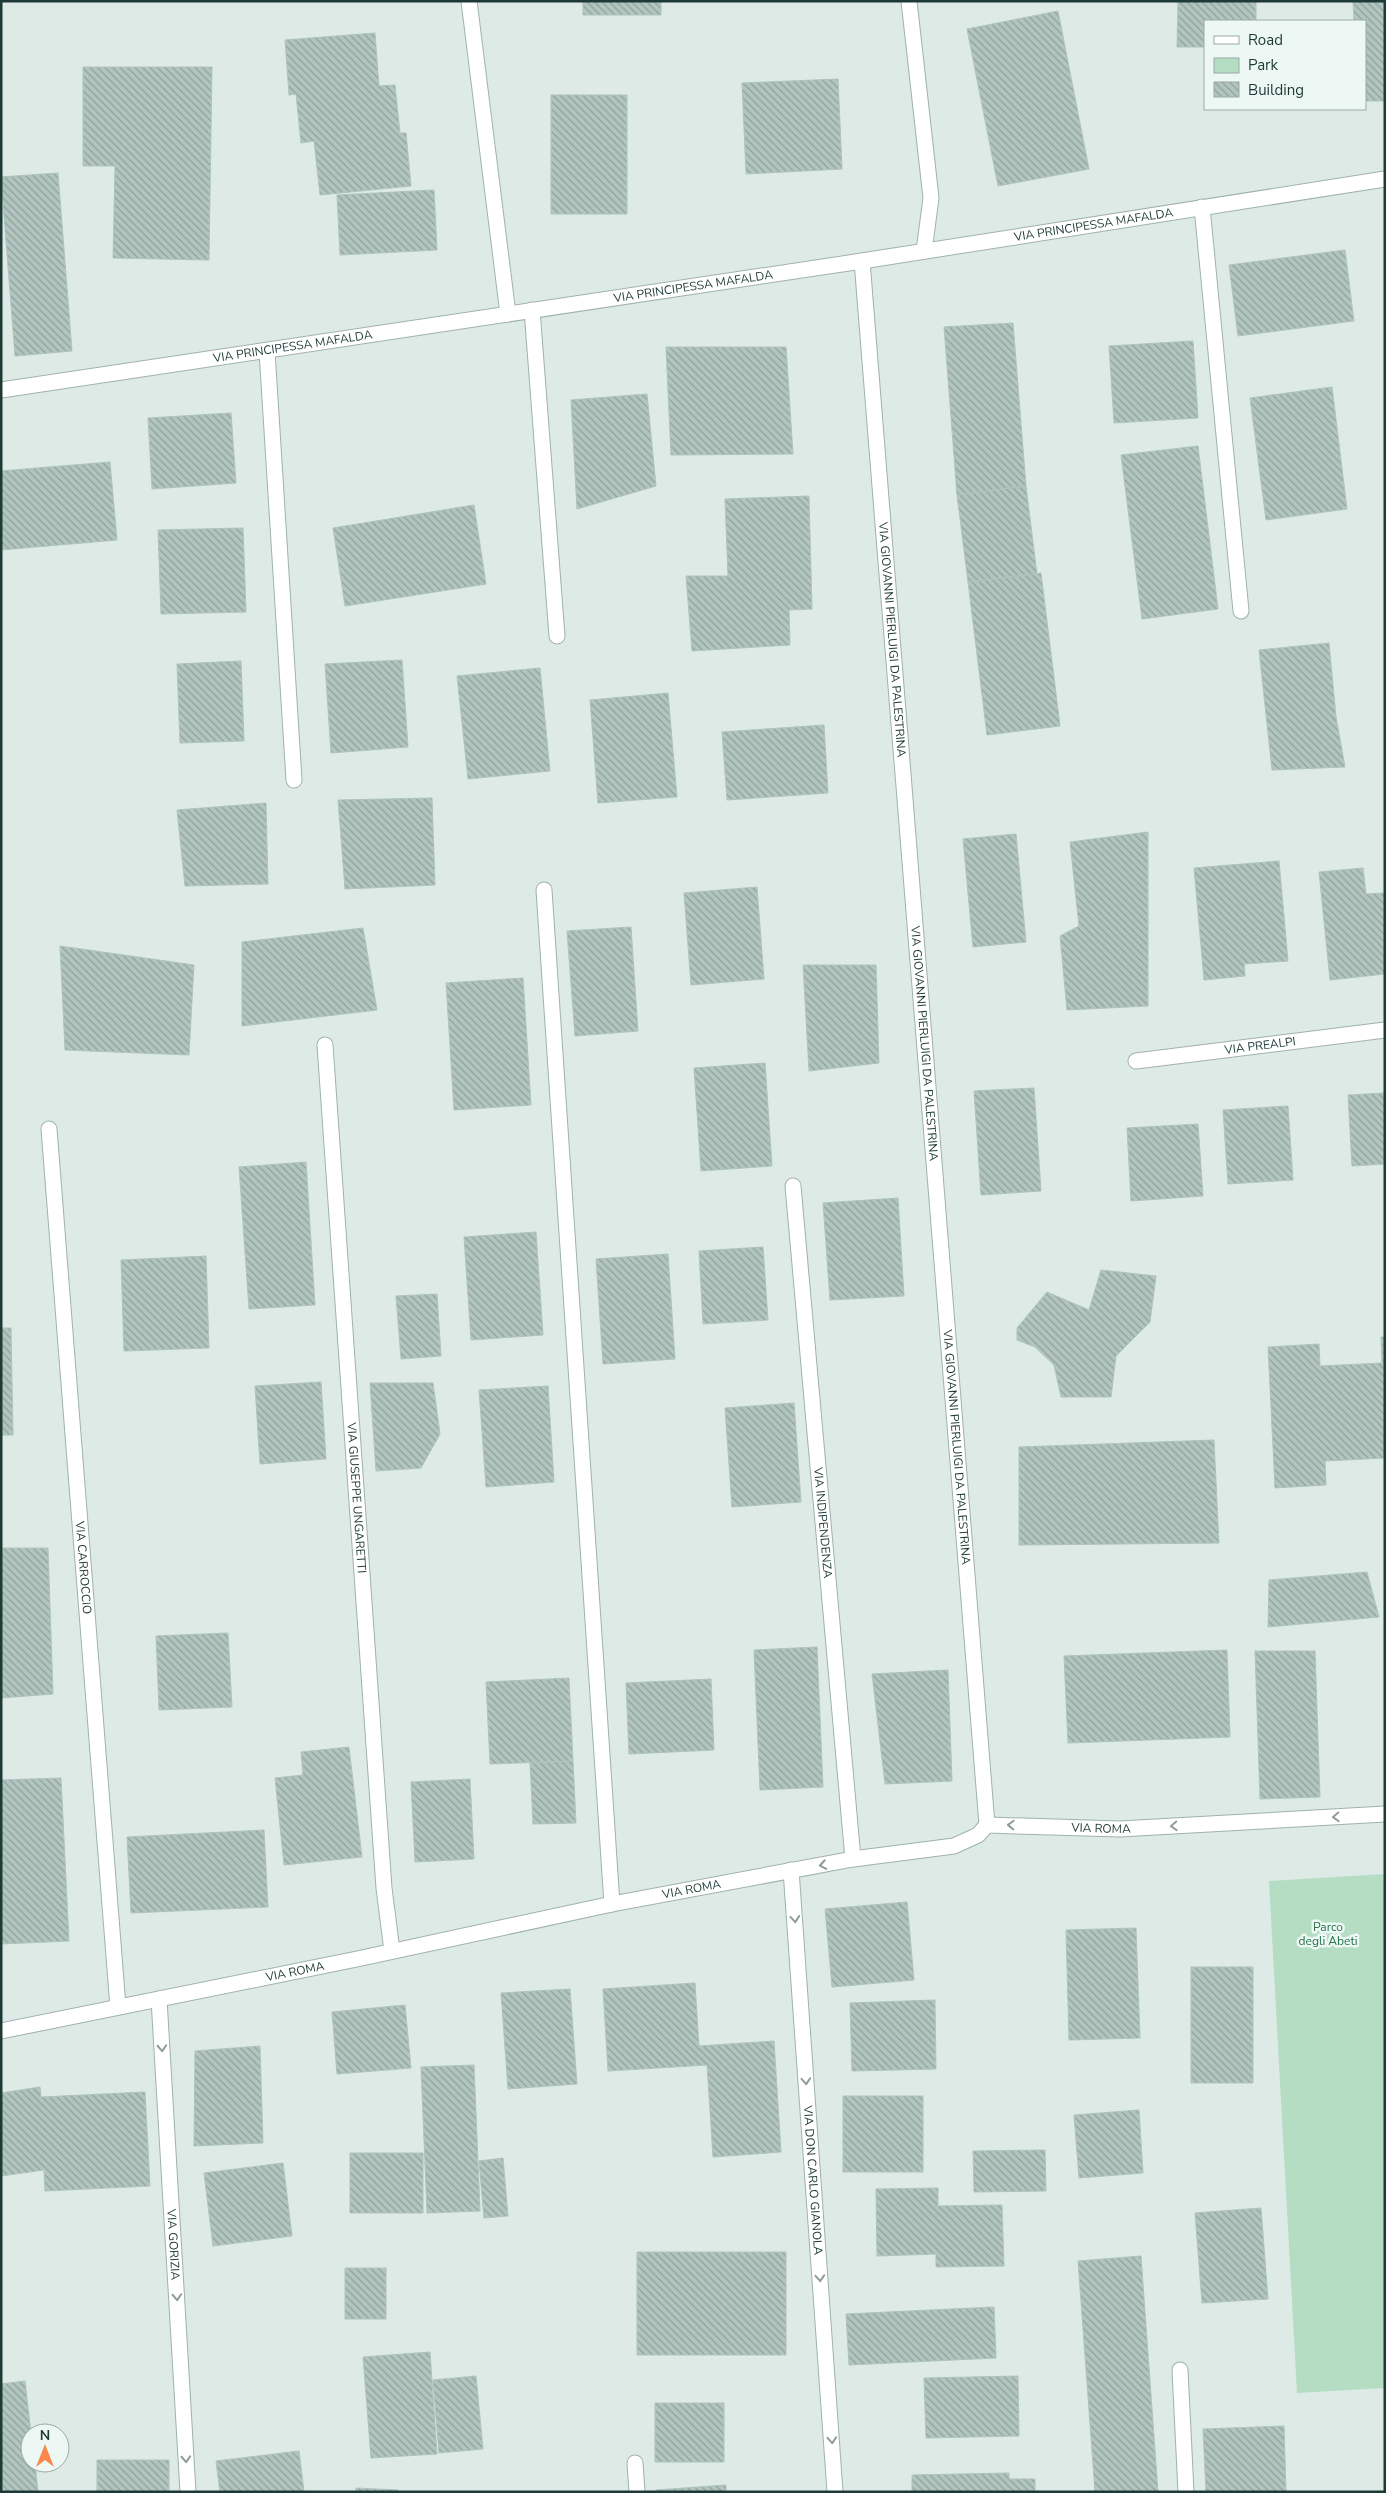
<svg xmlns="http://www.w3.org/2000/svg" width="1386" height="2493" viewBox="0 0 1386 2493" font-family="'Nunito Sans',sans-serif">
<defs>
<pattern id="building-back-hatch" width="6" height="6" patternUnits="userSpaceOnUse" patternTransform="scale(1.25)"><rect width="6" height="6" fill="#b2c5bf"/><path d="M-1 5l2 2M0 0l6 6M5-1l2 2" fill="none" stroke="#90a19c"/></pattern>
</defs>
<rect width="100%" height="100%" fill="#ddeae6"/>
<path fill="#b4ddc3" d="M1385 1874V2388L1297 2393 1269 1881Z"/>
<path fill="url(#building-back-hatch)" stroke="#afc4be" d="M583 1H661V15H583Z
M1178 1H1256V21H1205V47H1177Z
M1353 1H1385V101H1365V21H1354Z
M1058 11 1089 169 998 186 967 29Z
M375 33 379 86 395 85 400 133H406L411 186 320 195 314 141 301 143 296 94 289 95 285 40Z
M83 67H212L209 260 113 258 115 166H83Z
M838 79 842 169 746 174 742 83Z
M551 95H627V214H551Z
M58 173 72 351 15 356 1 177Z
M434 190 437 250 340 255 337 195Z
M1345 250 1354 321 1238 336 1229 265Z
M1013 323 1026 486 957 495 944 327Z
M1193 341 1198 418 1114 423 1109 346Z
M666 347H786L793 454 671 455Z
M1332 387 1347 509 1266 520 1250 398Z
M647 394 656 486 577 509 571 400Z
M231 413 236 483 152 489 148 418Z
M1198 446 1218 609 1142 619 1121 455Z
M110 462 117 540 1 550V471Z
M1026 486 1037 574 968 582 957 495Z
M809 496 812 609 789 610 790 645 692 651 686 576H728L725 499Z
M474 505 486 584 345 606 333 528Z
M243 528 246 612 161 614 158 530Z
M1041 573 1060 726 987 735 968 582Z
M1329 643 1336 717 1345 767 1272 770 1259 650Z
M402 660 408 747 331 753 325 664Z
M241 661 244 741 180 743 177 664Z
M540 668 550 771 468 779 457 676Z
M668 693 677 797 598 803 590 700Z
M824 725 828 793 727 800 722 732Z
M432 798 435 885 345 889 338 800Z
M266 803 268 884 185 886 177 810Z
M1148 832V1006L1067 1010 1060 936 1079 926 1070 842Z
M1016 834 1026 942 973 947 963 839Z
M1279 861 1288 961 1244 964 1245 976 1204 980 1194 868Z
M1363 868 1366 894 1385 893V974L1330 980 1319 872Z
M757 887 764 979 691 985 684 893Z
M631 927 638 1031 575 1036 567 931Z
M363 928 377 1010 242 1026V942Z
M60 946 194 965 189 1055 65 1050Z
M803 965H876L879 1063 809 1071Z
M523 978 531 1105 454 1110 446 983Z
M765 1063 772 1166 701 1171 694 1068Z
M1034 1088 1041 1191 981 1195 974 1091Z
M1385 1093V1164L1352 1166 1348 1095Z
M1288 1106 1293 1180 1228 1184 1223 1110Z
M1198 1124 1203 1196 1131 1201 1127 1128Z
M306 1162 315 1305 249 1309 239 1167Z
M898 1198 904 1296 830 1300 823 1203Z
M536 1232 543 1335 471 1340 464 1237Z
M763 1247 768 1320 703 1324 699 1251Z
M668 1254 675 1359 603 1364 596 1259Z
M206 1256 209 1348 124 1351 121 1260Z
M1101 1270 1156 1276 1150 1322 1116 1356 1111 1397H1061L1054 1365 1035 1347 1017 1340V1328L1047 1292 1089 1310Z
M437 1294 441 1356 401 1359 396 1296Z
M1 1328H11L13 1435H1Z
M1381 1337H1385V1458L1325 1461 1326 1485 1275 1488 1268 1347 1319 1344 1320 1366 1382 1363Z
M321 1382 326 1459 260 1464 255 1386Z
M370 1383H433L440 1434 421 1468 376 1471Z
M548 1386 554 1482 486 1487 479 1390Z
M794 1403 801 1502 732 1507 725 1408Z
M1214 1440 1219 1543 1019 1545V1447Z
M1 1548H48L53 1694 1 1698Z
M1367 1572 1379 1617 1268 1627 1269 1580Z
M228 1633 232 1707 159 1710 156 1636Z
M817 1647 823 1787 760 1790 754 1650Z
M1227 1650 1230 1737 1068 1743 1064 1656Z
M1255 1651H1315L1320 1797 1260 1799Z
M948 1670 952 1781 885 1784 872 1674Z
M569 1678 573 1761 490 1764 486 1682Z
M711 1679 714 1750 629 1754 626 1683Z
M349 1747 362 1857 284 1865 275 1778 303 1775 301 1752Z
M573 1761 576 1823 533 1824 530 1763Z
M61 1778 69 1941 1 1944V1780Z
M470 1779 474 1859 415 1862 411 1782Z
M264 1830 268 1907 131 1913 127 1837Z
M907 1902 914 1980 832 1987 825 1909Z
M1136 1928 1140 2038 1069 2040 1066 1930Z
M1191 1967H1253V2083H1191Z
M695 1983 699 2046 774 2041 781 2152 713 2157 707 2065 608 2071 603 1989Z
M570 1989 577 2084 508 2089 501 1993Z
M935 2000 936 2069 852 2071 850 2003Z
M405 2005 411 2068 337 2074 332 2012Z
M260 2046 263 2143 194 2146 195 2051Z
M474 2065 480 2211 427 2213 421 2067Z
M40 2087 41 2097 145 2092 150 2186 45 2191 44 2170 1 2176V2093Z
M843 2096H923V2172H843Z
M1139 2110 1143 2173 1079 2178 1074 2115Z
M1045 2150 1046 2191 974 2192 973 2151Z
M350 2153H423V2213H350Z
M503 2158 508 2216 484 2218 479 2161Z
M283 2163 292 2236 213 2246 204 2173Z
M938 2188V2206L1002 2205 1004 2266 936 2267V2254L877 2256 876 2189Z
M1261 2208 1268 2299 1202 2303 1195 2213Z
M637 2252H786V2355H637Z
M1141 2256 1158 2492H1095L1078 2261Z
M345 2268H386V2319H345Z
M994 2307 996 2358 849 2365 846 2314Z
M430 2352 437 2454 371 2458 363 2357Z
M476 2376 483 2449 439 2453 433 2380Z
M1018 2376 1019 2436 926 2438 924 2378Z
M25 2381 31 2433 30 2463H35L38 2492H1V2384Z
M655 2403H724V2462H655Z
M1284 2426 1286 2492H1206L1203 2429Z
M299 2451 304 2492H220L216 2461Z
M97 2460H169V2492H97Z
M1009 2473V2479H1035V2492H912V2475Z
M726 2485V2492H657L656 2490Z
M356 2488 398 2490V2492H356Z"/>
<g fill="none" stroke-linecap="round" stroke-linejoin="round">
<g stroke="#a0b2ae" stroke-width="17">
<path id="service" d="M469 1 508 314
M909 1 931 198 924 251
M1202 207 1241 611
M532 310 557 636
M267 351 294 780
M544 890 612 1904
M635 2463 637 2492"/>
</g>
<g stroke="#a0b2ae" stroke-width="17">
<g id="minor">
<path id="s1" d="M862 261 987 1825"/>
<path id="s2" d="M1 390 862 261 1385 179"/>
<path id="s3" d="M325 1045 384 1888 392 1951"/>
<path id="s4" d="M1136 1061 1385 1030"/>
<path id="s5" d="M49 1129 118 2007"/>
<path id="s6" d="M793 1186 853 1859"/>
<path id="s7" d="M791 1870 835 2492"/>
<path id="s8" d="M159 1999 188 2492"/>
<path id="s9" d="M1 2031 357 1959 612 1904 853 1859 954 1846 978 1835 987 1825 1120 1829 1385 1814"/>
<path d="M1180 2370 1186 2492"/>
</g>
</g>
<use href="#service" stroke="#fff" stroke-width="15"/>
<use href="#minor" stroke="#fff" stroke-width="15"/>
</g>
<defs><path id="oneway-chevron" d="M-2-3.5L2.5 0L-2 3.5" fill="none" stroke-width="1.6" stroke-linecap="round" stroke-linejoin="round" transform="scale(1.25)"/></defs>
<g stroke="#8e9c9a">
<use href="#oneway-chevron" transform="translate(1336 1817) rotate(177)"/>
<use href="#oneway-chevron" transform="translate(1011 1825) rotate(-178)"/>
<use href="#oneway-chevron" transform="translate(1174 1826) rotate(177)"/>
<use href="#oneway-chevron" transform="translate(823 1865) rotate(170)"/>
<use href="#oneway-chevron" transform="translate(795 1919) rotate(85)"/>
<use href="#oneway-chevron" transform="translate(162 2048) rotate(87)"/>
<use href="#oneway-chevron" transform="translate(806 2081) rotate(86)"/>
<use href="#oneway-chevron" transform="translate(820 2278) rotate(86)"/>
<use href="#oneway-chevron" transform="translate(177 2297) rotate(87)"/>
<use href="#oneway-chevron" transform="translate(832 2440) rotate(86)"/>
<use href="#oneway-chevron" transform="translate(186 2459) rotate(87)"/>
</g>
<g text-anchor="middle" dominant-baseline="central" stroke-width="5" stroke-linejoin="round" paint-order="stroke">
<g font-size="12" fill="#1e3a36" stroke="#edf7f3">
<text stroke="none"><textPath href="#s2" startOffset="1105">VIA PRINCIPESSA MAFALDA</textPath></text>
<text stroke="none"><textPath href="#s2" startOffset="700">VIA PRINCIPESSA MAFALDA</textPath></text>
<text stroke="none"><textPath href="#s2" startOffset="295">VIA PRINCIPESSA MAFALDA</textPath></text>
<text stroke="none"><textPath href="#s1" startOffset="380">VIA GIOVANNI PIERLUIGI DA PALESTRINA</textPath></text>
<text stroke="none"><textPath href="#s1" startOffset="785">VIA GIOVANNI PIERLUIGI DA PALESTRINA</textPath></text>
<text stroke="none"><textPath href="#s4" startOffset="125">VIA PREALPI</textPath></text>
<text stroke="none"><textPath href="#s1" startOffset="1190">VIA GIOVANNI PIERLUIGI DA PALESTRINA</textPath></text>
<text stroke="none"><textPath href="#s3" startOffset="454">VIA GIUSEPPE UNGARETTI</textPath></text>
<text stroke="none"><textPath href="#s6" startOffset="338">VIA INDIPENDENZA</textPath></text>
<text stroke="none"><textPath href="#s5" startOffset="440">VIA CARROCCIO</textPath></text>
<text stroke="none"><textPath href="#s9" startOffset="1125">VIA ROMA</textPath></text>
<text stroke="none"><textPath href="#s9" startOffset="705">VIA ROMA</textPath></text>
<text stroke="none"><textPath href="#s9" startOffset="300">VIA ROMA</textPath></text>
<text stroke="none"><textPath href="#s7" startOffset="311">VIA DON CARLO GIANOLA</textPath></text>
<text stroke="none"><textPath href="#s8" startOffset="246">VIA GORIZIA</textPath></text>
</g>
<g font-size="12" fill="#26734c" stroke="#edf7f3">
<text x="1328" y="1927">Parco<tspan x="1328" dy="14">degli Abeti</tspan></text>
</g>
</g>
<rect width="1386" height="2493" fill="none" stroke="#1e3a36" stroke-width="5"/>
<rect x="1204" y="20" width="162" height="90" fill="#edf7f3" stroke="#9aaba7"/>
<rect x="1214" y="36" width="25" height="8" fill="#ffffff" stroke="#9aaba7"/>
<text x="1248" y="45" font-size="15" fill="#1e3a36">Road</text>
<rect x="1214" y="58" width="25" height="15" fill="#b4ddc3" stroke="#9aaba7"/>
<text x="1248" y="70" font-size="15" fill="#1e3a36">Park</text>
<rect x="1214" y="82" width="25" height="15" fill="url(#building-back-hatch)" stroke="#9aaba7"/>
<text x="1248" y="95" font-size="15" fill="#1e3a36">Building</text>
<g transform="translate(45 2448)"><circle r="24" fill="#edf7f3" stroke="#9aaba7"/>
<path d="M0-4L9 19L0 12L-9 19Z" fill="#fb884a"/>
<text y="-8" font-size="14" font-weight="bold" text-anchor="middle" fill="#1e3a36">N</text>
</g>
</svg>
